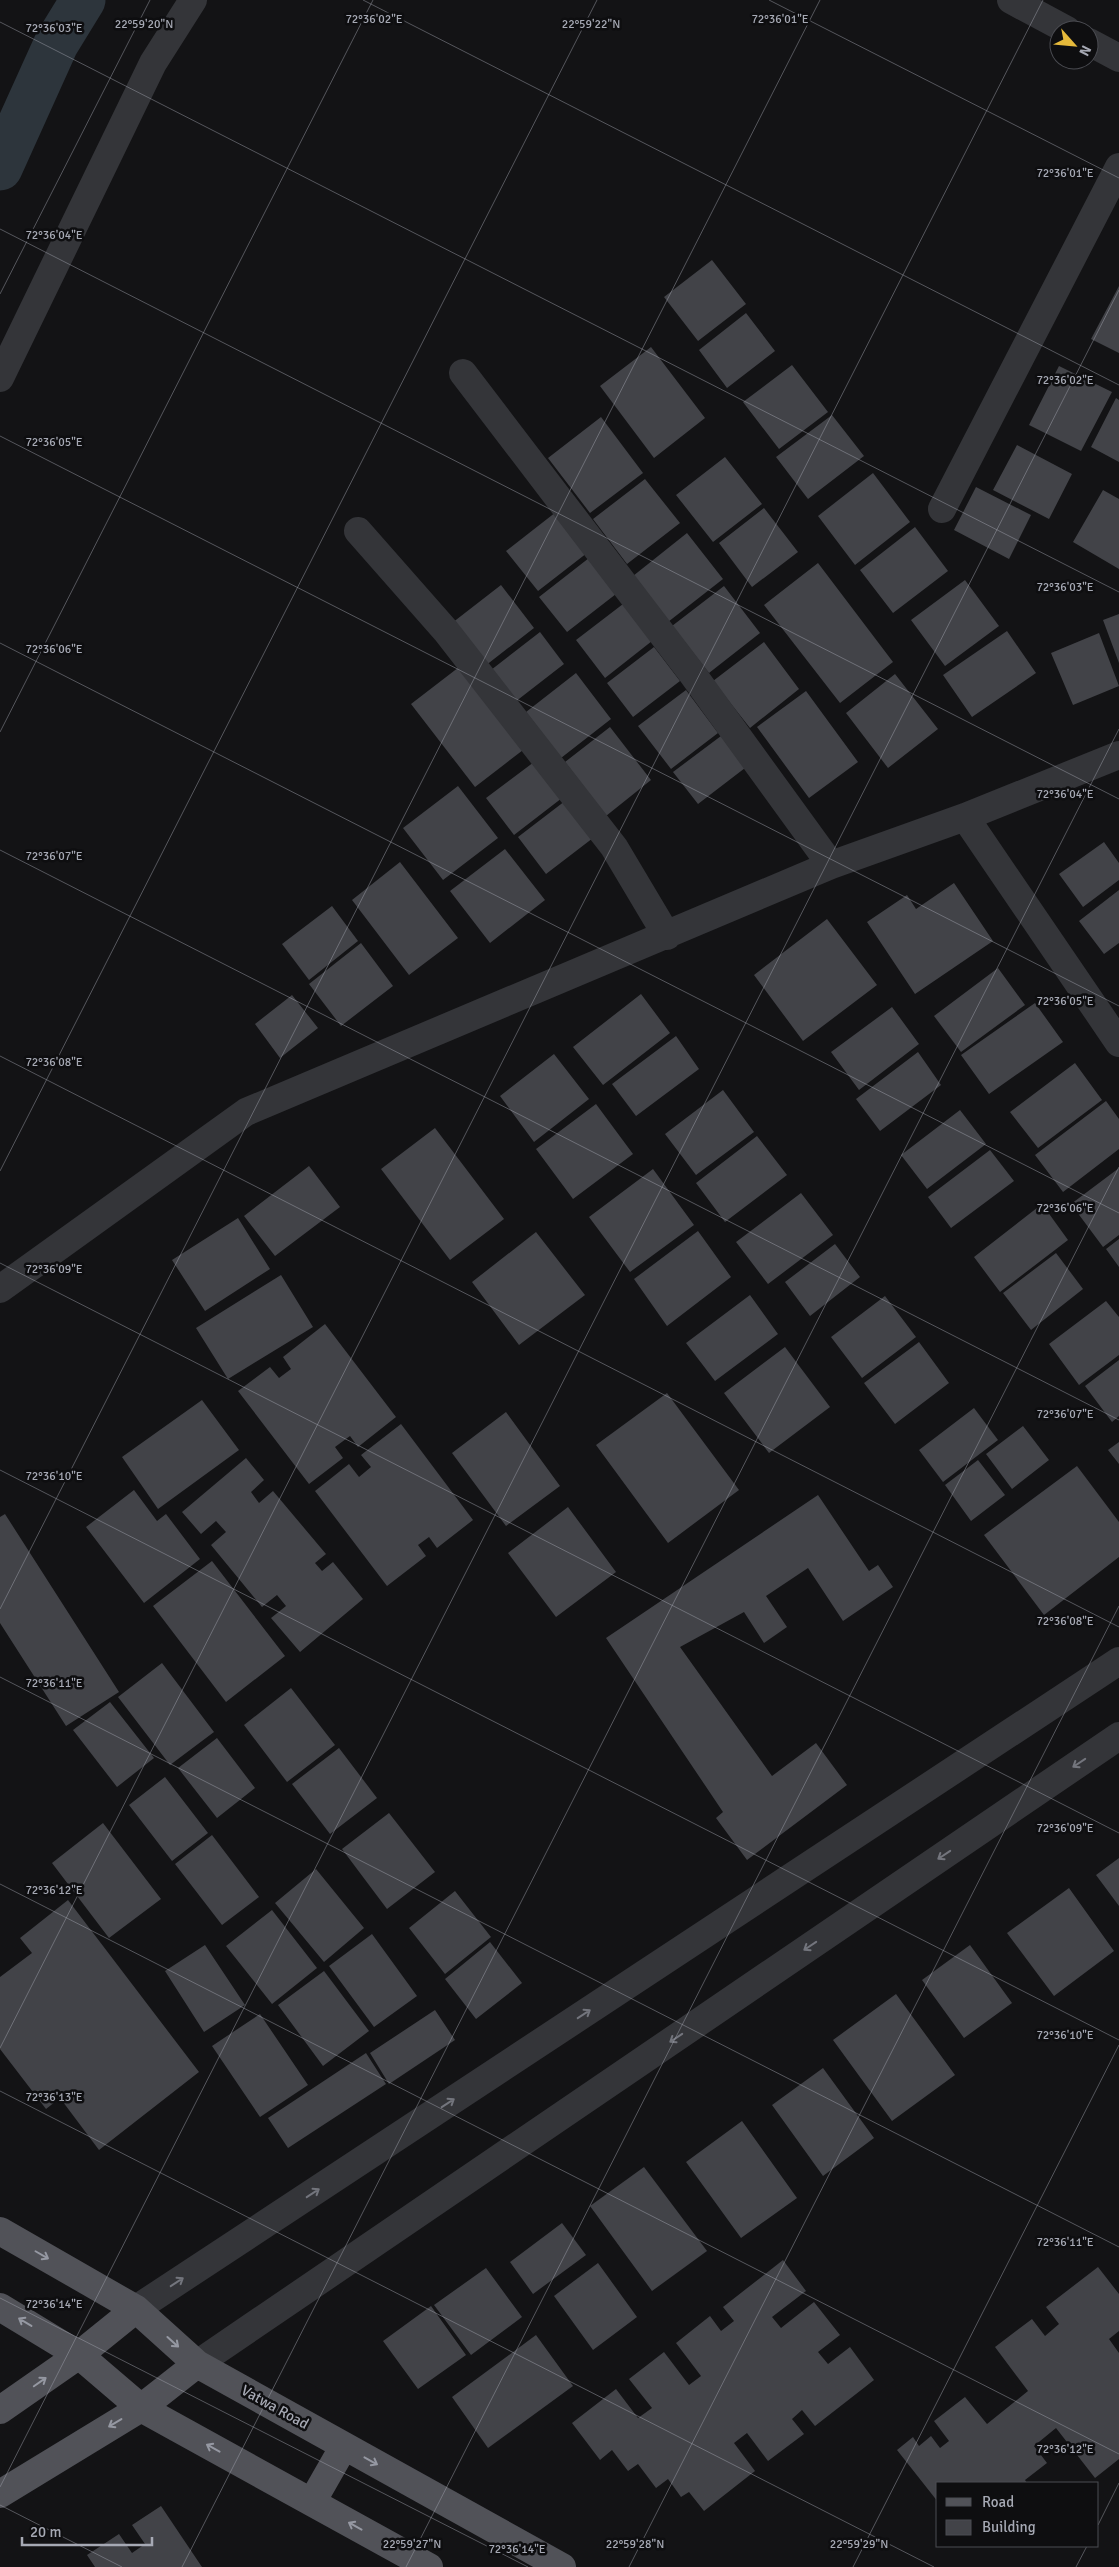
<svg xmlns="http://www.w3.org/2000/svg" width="1119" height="2567" viewBox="0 0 1119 2567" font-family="Signika,sans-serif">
<rect width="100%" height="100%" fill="#131315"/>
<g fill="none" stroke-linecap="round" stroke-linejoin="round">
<path stroke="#2d353c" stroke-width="45" d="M0 168 56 44 83 0"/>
</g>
<path fill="#424348" d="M712 260 746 304 698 341 664 297Z
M1119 286V353L1091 339Z
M746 313 775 351 727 388 699 350Z
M651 347 705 418 654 458 600 386Z
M792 365 828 412 779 449 743 402Z
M1059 366 1112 392 1081 451 1029 425Z
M1116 398 1119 400V462L1091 447Z
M832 415 864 456 808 499 776 457Z
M601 417 643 473 590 513 548 458Z
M1017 445 1072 474 1049 519 993 490Z
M725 457 762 504 713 542 676 495Z
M873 473 910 522 855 565 818 516Z
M645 479 680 523 627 564 593 519Z
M976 487 1031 515 1009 559 954 530Z
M1103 490 1119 499V569L1073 542Z
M764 508 798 552 752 587 719 543Z
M556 512 587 553 538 591 506 551Z
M915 527 948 571 893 613 860 570Z
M687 533 723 579 668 622 633 576Z
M589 558 616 594 567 632 539 597Z
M818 563 893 662 840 703 764 605Z
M965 580 999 626 945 666 911 620Z
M501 585 534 628 485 666 452 623Z
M724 586 760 633 709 673 672 626Z
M623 604 652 641 605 678 576 640Z
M1119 614V663L1103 620Z
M1007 631 1036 673 972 717 943 675Z
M540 632 564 664 515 702 491 670Z
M1099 633 1119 686 1073 705 1051 653Z
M764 642 799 689 750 728 713 681Z
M654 647 680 681 633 717 607 683Z
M463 664 527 747 475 787 411 704Z
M576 673 611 719 561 758 526 712Z
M895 674 938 729 888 768 846 713Z
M686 690 718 733 671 769 638 726Z
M806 691 858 762 809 798 757 727Z
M610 727 651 780 606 816 565 762Z
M721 736 745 768 698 804 673 772Z
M534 762 562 798 514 835 486 798Z
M458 786 498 838 443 880 403 828Z
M565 801 593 838 546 874 518 837Z
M1104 842 1119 863V880L1083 907 1059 874Z
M505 849 545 900 490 943 450 891Z
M400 862 458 938 409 975 352 900Z
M954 883 993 941 915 994 867 922 907 895 916 909Z
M1119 890V943L1104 954 1079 921Z
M332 906 358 941 309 980 282 944Z
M827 919 877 985 803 1041 754 975Z
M361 943 393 986 341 1026 309 984Z
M998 968 1025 1005 961 1052 934 1016Z
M641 994 670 1033 603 1085 573 1047Z
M292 995 318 1028 280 1058 255 1024Z
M1035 1003 1063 1042 989 1094 961 1055Z
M892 1007 919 1044 859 1090 831 1052Z
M676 1036 699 1069 636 1116 612 1084Z
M918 1052 941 1085 880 1131 856 1099Z
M554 1054 589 1099 534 1142 500 1096Z
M1075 1063 1102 1100 1038 1148 1010 1112Z
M723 1090 754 1132 696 1175 665 1134Z
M1106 1101 1119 1119V1149L1063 1192 1035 1155Z
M596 1104 633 1154 573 1199 536 1149Z
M960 1110 986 1144 927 1189 901 1155Z
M435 1128 504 1219 450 1260 381 1169Z
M757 1136 787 1175 725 1222 696 1183Z
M990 1150 1014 1181 951 1228 928 1197Z
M309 1166 340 1207 275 1256 244 1216Z
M1119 1168V1235L1103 1247 1071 1204Z
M653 1169 694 1225 630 1272 589 1217Z
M801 1193 833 1235 768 1284 736 1242Z
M1042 1204 1068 1240 1000 1292 974 1257Z
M238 1218 270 1269 205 1311 172 1260Z
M698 1231 731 1277 667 1326 634 1279Z
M536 1232 585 1295 519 1345 472 1282Z
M1119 1239V1267L1106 1249Z
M835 1244 860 1277 810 1316 785 1282Z
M1056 1253 1083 1289 1031 1330 1003 1293Z
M281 1275 313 1327 228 1379 196 1328Z
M750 1295 778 1334 715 1381 686 1343Z
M885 1296 916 1337 862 1378 831 1337Z
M1106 1301 1119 1317V1355L1079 1385 1049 1344Z
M325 1324 396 1417 358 1447 350 1436 335 1447 343 1458 309 1484 238 1391 270 1367 279 1378 291 1369 283 1357Z
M919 1342 949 1383 895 1424 864 1383Z
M785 1347 830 1407 769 1453 724 1393Z
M1119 1360V1416L1112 1422 1085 1386Z
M667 1393 739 1490 668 1543 596 1445Z
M202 1400 239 1450 158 1509 122 1457Z
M974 1408 998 1440 943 1482 919 1450Z
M506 1412 560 1486 506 1526 452 1453Z
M401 1424 473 1520 437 1548 429 1537 418 1545 426 1556 387 1586 315 1491 349 1464 359 1477 371 1467 361 1455Z
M1023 1426 1049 1460 1012 1489 986 1454Z
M1119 1442V1464L1108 1450Z
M246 1458 264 1480 251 1492 259 1503 273 1491 326 1554 315 1563 322 1571 333 1562 363 1599 300 1652 271 1618 286 1606 277 1595 262 1607 211 1545 226 1532 216 1521 201 1534 182 1512Z
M978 1460 1005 1495 971 1521 945 1485Z
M1077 1466 1119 1522V1557L1044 1615 984 1535Z
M134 1490 157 1521 166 1514 200 1559 144 1603 86 1527Z
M818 1495 869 1571 878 1565 893 1587 843 1621 808 1568 766 1596 787 1627 764 1643 744 1612 680 1647 772 1776 816 1743 847 1785 747 1860 716 1818 723 1812 606 1638Z
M568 1507 616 1572 556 1617 508 1553Z
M5 1514 119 1692 66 1726 0 1623V1517Z
M212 1561 285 1656 226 1702 153 1606Z
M162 1663 214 1732 170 1765 118 1697Z
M291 1688 335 1745 287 1782 244 1725Z
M110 1702 154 1758 117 1787 73 1730Z
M217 1738 255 1788 217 1818 178 1768Z
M339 1748 377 1798 330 1834 292 1784Z
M165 1777 208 1833 172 1861 129 1805Z
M389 1813 435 1872 387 1909 342 1849Z
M103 1823 161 1899 109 1938 52 1863Z
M212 1835 259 1897 222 1925 175 1864Z
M1119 1858V1906L1096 1875Z
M316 1869 364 1928 324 1962 275 1903Z
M1069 1888 1114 1951 1054 1996 1007 1933Z
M455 1891 491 1937 445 1974 409 1928Z
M68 1900 199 2072 99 2150 60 2098 46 2109 0 2049V1977L32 1953 20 1938Z
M272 1910 317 1968 272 2004 226 1946Z
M372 1934 417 1996 374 2027 329 1966Z
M490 1942 522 1983 476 2019 445 1979Z
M205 1945 245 2005 204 2032 165 1971Z
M970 1945 1012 2003 964 2038 922 1980Z
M324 1971 369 2031 323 2066 278 2005Z
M896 1994 955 2075 892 2121 833 2040Z
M435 2010 455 2040 389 2084 370 2053Z
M260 2014 308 2085 260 2117 212 2046Z
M366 2053 386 2084 288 2148 268 2118Z
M823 2068 874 2138 823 2176 772 2105Z
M742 2121 797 2198 741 2238 686 2162Z
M644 2167 707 2251 652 2291 590 2206Z
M562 2223 586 2255 533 2294 510 2262Z
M783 2260 806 2291 772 2317 781 2328 814 2302 840 2335 818 2352 828 2364 850 2347 874 2380 815 2426 802 2410 792 2419 804 2434 768 2461 747 2433 734 2443 755 2471 704 2511 689 2492 681 2497 668 2479 656 2488 638 2464 628 2471 612 2450 600 2460 572 2423 616 2389 638 2418 652 2408 629 2379 664 2352 689 2385 701 2376 676 2343 710 2316 721 2331 734 2321 723 2307Z
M598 2263 637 2317 593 2350 554 2296Z
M1098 2267 1119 2294V2331L1109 2339 1119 2353V2459L1095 2478 1056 2428 1034 2446 1047 2463 1025 2480 1027 2483H938V2502L897 2450 913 2437 919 2446 931 2436 940 2448 949 2441 934 2421 965 2397 987 2424 1028 2391 995 2347 1032 2319 1045 2336 1059 2324 1046 2307Z
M486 2268 522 2317 471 2355 434 2305Z
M431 2306 466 2355 418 2389 383 2341Z
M536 2335 573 2386 488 2448 452 2397Z
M161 2506 202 2567H95L87 2555 119 2534 132 2553 145 2544 132 2525Z"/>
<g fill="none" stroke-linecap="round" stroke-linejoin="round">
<path stroke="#343539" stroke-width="28" d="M1011 0 1067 30
M1089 42 1119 58
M463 373 691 672 831 865
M0 378 153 63 193 0
M942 509 1119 167
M358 531 446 631 614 847 667 936
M965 817 1119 1043
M0 1289 246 1112 831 865 965 817 1119 755
M136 2309 1119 1661
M197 2364 1119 1736"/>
<path stroke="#515258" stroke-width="28" d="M0 2231 136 2309 197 2364 562 2567
M0 2307 79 2355 141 2408 429 2567
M0 2410 79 2355 136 2309
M0 2494 141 2408 197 2364
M312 2502 344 2446"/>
</g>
<defs><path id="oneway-shaft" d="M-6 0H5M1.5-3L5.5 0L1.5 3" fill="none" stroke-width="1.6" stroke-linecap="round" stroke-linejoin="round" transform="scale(1.25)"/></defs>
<g stroke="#73757d">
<use href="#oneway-shaft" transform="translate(1079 1763) rotate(146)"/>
<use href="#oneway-shaft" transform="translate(944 1855) rotate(146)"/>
<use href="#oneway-shaft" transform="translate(810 1946) rotate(146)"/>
<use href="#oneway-shaft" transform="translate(584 2014) rotate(-33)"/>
<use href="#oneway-shaft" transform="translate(676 2038) rotate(146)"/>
<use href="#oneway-shaft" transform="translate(448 2103) rotate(-33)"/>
<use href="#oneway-shaft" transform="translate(313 2193) rotate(-33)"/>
<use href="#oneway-shaft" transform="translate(177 2282) rotate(-33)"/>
</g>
<g stroke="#9598a2">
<use href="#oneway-shaft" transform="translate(42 2255) rotate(30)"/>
<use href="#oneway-shaft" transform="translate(25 2322) rotate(-149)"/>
<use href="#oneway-shaft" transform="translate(173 2342) rotate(42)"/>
<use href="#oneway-shaft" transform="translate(40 2382) rotate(-35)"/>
<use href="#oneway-shaft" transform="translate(115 2423) rotate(149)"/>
<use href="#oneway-shaft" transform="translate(213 2448) rotate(-151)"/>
<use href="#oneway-shaft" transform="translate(371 2461) rotate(29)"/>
<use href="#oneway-shaft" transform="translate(355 2526) rotate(-151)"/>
</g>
<path fill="none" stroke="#a6a9b4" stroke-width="1" stroke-opacity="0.45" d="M363 0 1119 385M769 0 1119 178M0 22 1119 592M0 229 1119 799M0 294 150 0M0 436 1119 1006M0 643 1119 1213M0 732 373 0M0 850 1119 1420M0 1056 1119 1627M0 1171 597 0M0 1263 1119 1833M0 1470 1119 2040M0 1609 820 0M0 1677 1119 2247M0 1884 1119 2454M0 2048 1043 0M0 2091 934 2567M0 2298 528 2567M0 2487 1119 290M0 2505 122 2567M1098 2525 1119 2483M182 2567 1119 729M406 2567 1119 1167M629 2567 1119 1606M853 2567 1119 2045M1076 2567 1087 2546"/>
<g text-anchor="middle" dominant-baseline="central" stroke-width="5" stroke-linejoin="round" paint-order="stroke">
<g font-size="15" fill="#a6a9b4" stroke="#0e0e10">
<text transform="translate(275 2407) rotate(29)">Vatwa Road</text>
</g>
</g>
<g font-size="12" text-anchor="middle" fill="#a6a9b4" stroke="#0e0e10" stroke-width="5" stroke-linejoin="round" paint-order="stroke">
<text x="374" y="23">72°36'02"E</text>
<text x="780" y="23">72°36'01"E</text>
<text x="144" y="28">22°59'20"N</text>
<text x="591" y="28">22°59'22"N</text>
<text x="54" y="32">72°36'03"E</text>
<text x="1065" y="177">72°36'01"E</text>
<text x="54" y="239">72°36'04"E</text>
<text x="1065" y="384">72°36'02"E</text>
<text x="54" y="446">72°36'05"E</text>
<text x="1065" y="591">72°36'03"E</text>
<text x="54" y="653">72°36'06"E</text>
<text x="1065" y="798">72°36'04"E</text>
<text x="54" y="860">72°36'07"E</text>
<text x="1065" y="1005">72°36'05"E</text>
<text x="54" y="1066">72°36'08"E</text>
<text x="1065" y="1212">72°36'06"E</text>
<text x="54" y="1273">72°36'09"E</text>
<text x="1065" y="1418">72°36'07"E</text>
<text x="54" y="1480">72°36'10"E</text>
<text x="1065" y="1625">72°36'08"E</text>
<text x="54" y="1687">72°36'11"E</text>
<text x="1065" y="1832">72°36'09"E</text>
<text x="54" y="1894">72°36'12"E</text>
<text x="1065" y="2039">72°36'10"E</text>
<text x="54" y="2101">72°36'13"E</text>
<text x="1065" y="2246">72°36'11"E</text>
<text x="54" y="2308">72°36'14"E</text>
<text x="1065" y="2453">72°36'12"E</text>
<text x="412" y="2548">22°59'27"N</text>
<text x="635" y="2548">22°59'28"N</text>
<text x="859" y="2548">22°59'29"N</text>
<text x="517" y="2553">72°36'14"E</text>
</g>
<rect x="936" y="2482" width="162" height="65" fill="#0e0e10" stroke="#4b4c52"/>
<rect x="946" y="2498" width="25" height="8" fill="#515258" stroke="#4b4c52"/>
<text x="982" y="2507" font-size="15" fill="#a6a9b4">Road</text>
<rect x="946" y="2520" width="25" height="15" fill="#424348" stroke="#4b4c52"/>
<text x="982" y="2532" font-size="15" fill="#a6a9b4">Building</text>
<g transform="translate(1074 45) rotate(117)"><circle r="24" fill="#0e0e10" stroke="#4b4c52"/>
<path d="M0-4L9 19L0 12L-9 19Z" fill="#e5b93b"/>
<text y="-8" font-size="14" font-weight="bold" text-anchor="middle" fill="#a6a9b4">N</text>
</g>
<path d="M22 2537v8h130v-8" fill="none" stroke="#a6a9b4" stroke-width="2.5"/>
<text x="30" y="2537" font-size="15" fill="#a6a9b4" stroke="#0e0e10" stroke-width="4" paint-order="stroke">20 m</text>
</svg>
